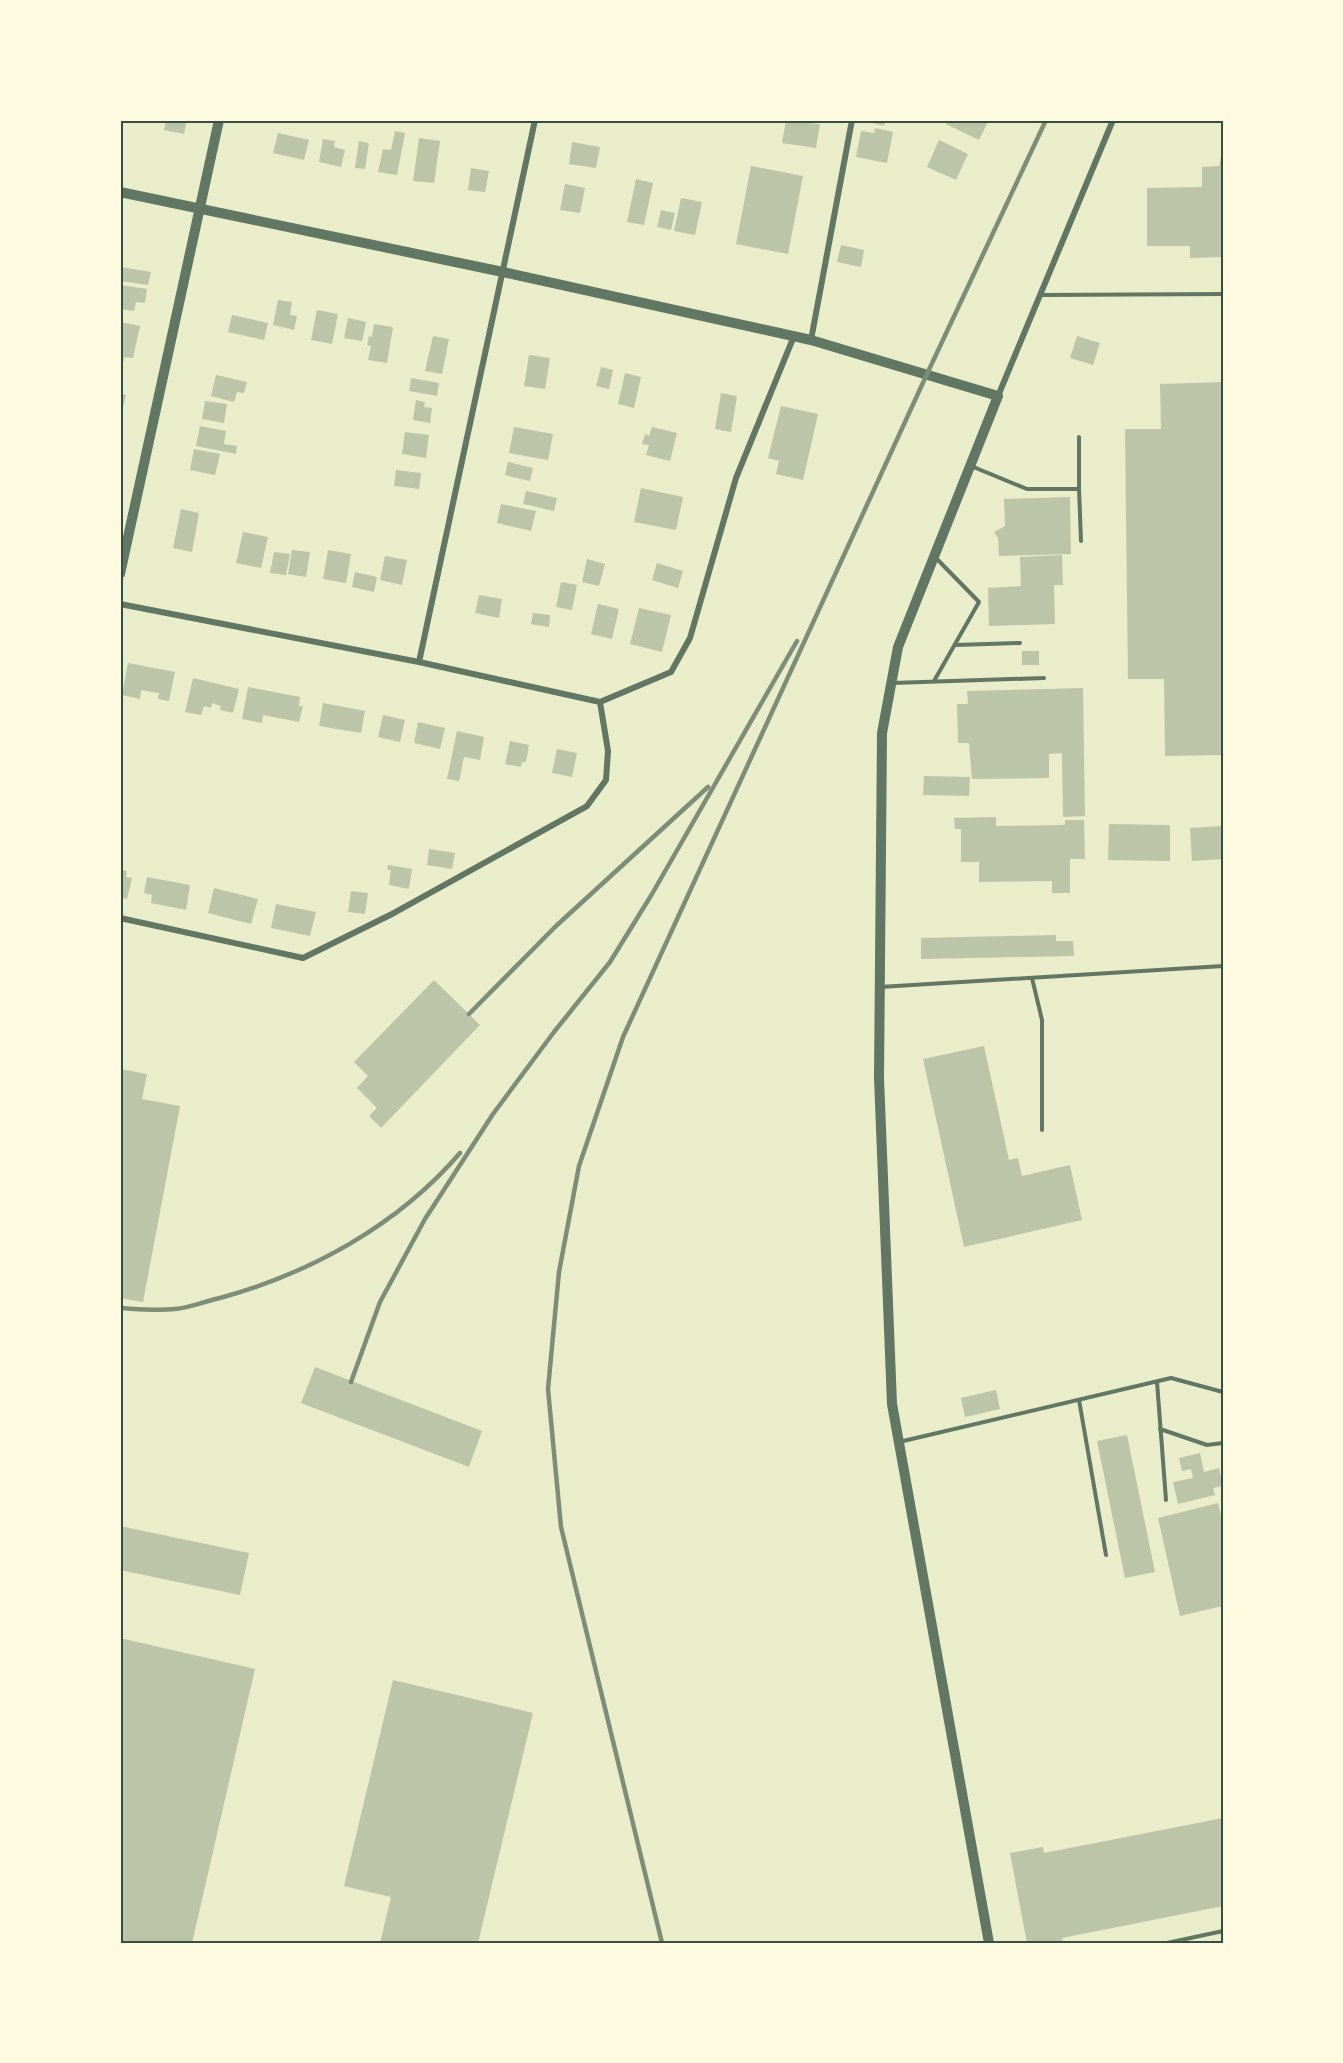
<svg xmlns="http://www.w3.org/2000/svg" width="1343" height="2063" viewBox="0 0 1343 2063" font-family="'Nunito Sans',sans-serif">
<rect width="100%" height="100%" fill="#e9edc9"/>
<path fill="#bcc5a7" d="M166 120H187L184 134 164 130Z
M786 120H800V122L820 124 816 148 782 143Z
M862 120H894L893 123 885 121 884 126Z
M948 120H989L979 140 946 124Z
M875 128 893 132 887 163 856 157 861 131 874 133Z
M395 131 405 133 397 175 378 172 383 149 391 150Z
M278 133 309 140 304 160 273 153Z
M419 138 440 141 434 183 413 181Z
M323 139 335 141 334 147 345 150 341 167 319 162Z
M939 140 968 154 956 180 927 167Z
M359 141 369 143 365 169 355 168Z
M572 142 600 147 596 168 569 164Z
M1222 152 1223 257 1190 258V246H1147V188L1202 187V167L1219 166Z
M751 166 803 176 788 254 736 244Z
M471 168 489 171 485 192 468 190Z
M636 179 653 183 644 225 627 222Z
M565 184 585 188 580 213 560 210Z
M681 198 702 202 695 235 674 231Z
M661 210 675 213 671 230 657 227Z
M841 245 864 250 861 267 837 262Z
M120 267 151 272 148 285 120 281Z
M120 285 147 289 145 303 136 302 134 311 120 309Z
M278 300 292 302 290 315 297 316 294 330 273 325Z
M317 310 338 314 332 344 311 340Z
M232 315 268 323 264 340 228 332Z
M348 318 366 322 362 341 344 338Z
M120 322 140 326 133 358 124 357 123 363 120 362Z
M374 324 393 327 387 363 368 360 371 346 367 345 369 336 372 337Z
M433 336 449 339 442 374 425 371Z
M1077 336 1100 343 1093 365 1070 358Z
M529 355 550 358 545 389 524 386Z
M601 367 613 370 609 389 596 386Z
M625 373 641 377 634 408 618 404Z
M216 375 247 382 244 393 237 392 234 402 211 396Z
M411 378 439 383 437 396 409 391Z
M1223 382V755L1165 756 1164 679H1128L1125 429H1161L1160 384Z
M721 393 737 396 731 432 715 429Z
M120 394 126 395 121 415 120 414Z
M416 400 425 402 424 407 432 408 430 423 413 420Z
M205 401 227 404 224 423 202 419Z
M781 406 818 414 803 480 776 474 779 461 768 458Z
M200 426 226 431 224 444 237 446 236 454 196 446Z
M514 427 553 434 548 460 509 453Z
M652 427 677 433 670 461 646 455 649 445 642 444 645 434 649 436Z
M405 432 429 435 426 458 402 454Z
M194 449 220 454 215 475 190 470Z
M508 462 533 468 530 481 505 475Z
M396 470 421 473 419 489 394 486Z
M641 488 683 497 676 530 634 522Z
M526 491 557 498 554 511 523 504Z
M1070 497 1071 554 999 556 998 538 994 532 1005 526 1004 499Z
M501 504 536 511 531 531 497 523Z
M181 509 199 513 192 552 173 548Z
M243 532 268 537 261 568 236 563Z
M292 550 310 552 306 577 288 574Z
M328 550 351 554 346 583 323 579Z
M274 552 290 554 286 575 270 573Z
M1062 555 1063 585H1054L1055 624 989 626 988 588 1021 586 1020 557Z
M385 556 407 560 402 585 380 580Z
M587 559 605 564 599 586 582 582Z
M657 563 683 571 678 588 652 580Z
M355 572 377 577 374 592 352 587Z
M561 582 577 585 572 610 556 607Z
M479 595 502 599 499 618 475 613Z
M598 604 619 609 612 639 591 634Z
M639 608 671 615 662 652 630 644Z
M533 613 550 615 549 627 531 624Z
M1022 651H1039V665H1022Z
M128 663 175 672 169 701 158 699 159 693 141 690 140 699 122 695Z
M193 678 239 689 233 713 220 710 221 706 212 703 211 708 204 706 201 715 185 712Z
M248 687 300 697 299 706H303L299 722 263 715 262 723 242 719Z
M1083 688 1085 816 1063 817 1062 753 1049 754V778L972 779 969 743H958L957 704H968L967 691Z
M323 703 365 711 361 733 319 726Z
M383 715 405 720 400 742 378 737Z
M418 722 445 728 440 749 414 743Z
M457 731 484 737 480 760 464 757 459 781 447 779Z
M510 741 529 745 526 762H522L521 767 505 764Z
M557 749 577 753 572 777 552 773Z
M924 776 970 777 969 796 923 795Z
M996 817V826L1065 825V820H1084L1085 859H1070V893H1052V881L979 882V862H961V829H955L954 818Z
M1109 824 1170 825V861L1108 860Z
M1223 826V859L1192 861 1190 828Z
M429 849 455 853 452 869 427 865Z
M388 865 412 869 409 889 389 885 391 870H387Z
M120 870 127 871 126 877 132 878 127 899 120 897Z
M147 877 190 885 186 910 151 903 152 895 144 893Z
M214 888 258 899 251 924 208 913Z
M351 891 368 893 365 914 348 912Z
M276 904 316 912 310 936 271 928Z
M1056 935V941H1073L1074 956 921 959V938Z
M434 980 480 1025 381 1128 369 1116 377 1108 357 1088 368 1076 354 1062Z
M984 1046 1009 1160 1018 1158 1022 1176 1070 1165 1082 1220 964 1247 923 1059Z
M120 1069 147 1074 142 1099 180 1106 143 1302 120 1298Z
M315 1367 482 1431 469 1467 301 1403Z
M996 1390 1000 1409 965 1417 961 1398Z
M1127 1435 1155 1572 1125 1578 1097 1441Z
M1200 1453 1204 1472 1219 1468 1223 1486 1213 1488 1215 1495 1178 1504 1173 1482 1193 1478 1191 1469 1182 1471 1179 1458Z
M1218 1503 1223 1524V1606L1180 1616 1158 1518Z
M120 1526 249 1553 240 1595 120 1570Z
M120 1638 255 1669 192 1943H120Z
M393 1680 533 1713 478 1943H380L391 1897 344 1886Z
M1223 1818V1906L1062 1938 1063 1943H1027L1010 1853 1043 1847 1044 1853Z"/>
<g fill="none" stroke-linecap="round" stroke-linejoin="round">
<path stroke="#617663" stroke-width="4" d="M1041 295 1223 294
M971 466 1027 489H1079L1081 541
M1079 489V437
M956 645 1020 643
M934 681 979 602 935 557
M893 683 1044 678
M1032 978 1042 1020V1130
M880 987 1223 966
M1157 1382 1166 1500
M1079 1400 1106 1555
M1160 1429 1207 1445 1223 1443
M899 1442 1171 1378 1223 1392
M1167 1943 1223 1931"/>
<path stroke="#617663" stroke-width="6" d="M811 340 852 120
M998 396 1113 120
M120 604 419 662 600 702 671 672 690 638 736 478 794 336
M419 662 535 120
M120 918 303 958 390 915 587 806 606 780 608 751 600 702"/>
<path stroke="#617663" stroke-width="10" d="M120 192 503 272 811 340 998 396 898 647 882 733 879 1078 892 1404 989 1943
M120 574 219 120"/>
<path stroke="#7c8e77" stroke-width="4.5" d="M469 1014 556 926 708 787
M120 1308C138 1309 157 1311 175 1309 190 1308 205 1301 220 1298 311 1273 398 1225 460 1153
M351 1382 380 1302 425 1219 493 1114 554 1032 610 962 652 894 797 641
M662 1943 561 1527 548 1389 559 1272 579 1166 623 1037 927 374 1046 120"/>
</g>
<rect width="1343" height="2063" fill="none" stroke="#fefae0" stroke-width="243"/>
<rect x="122" y="122" width="1100" height="1820" fill="none" stroke="#344e41" stroke-width="2"/>
</svg>
